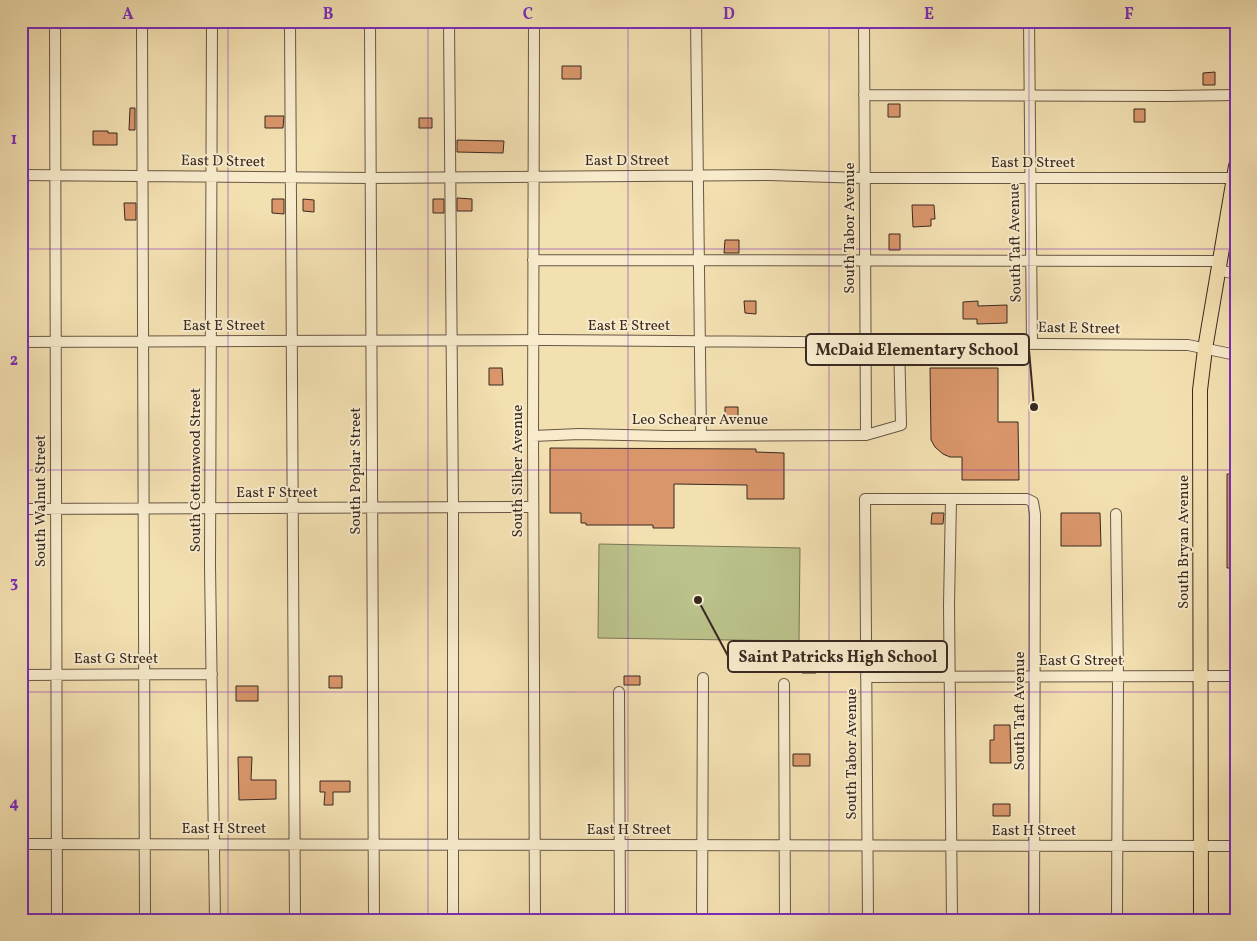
<svg xmlns="http://www.w3.org/2000/svg" width="1257" height="941" viewBox="0 0 1257 941" font-family="Vollkorn,serif">
<rect width="100%" height="100%" fill="#f3e0b1"/>
<filter id="stains"><feTurbulence type="fractalNoise" baseFrequency=".004" numOctaves="4"/><feColorMatrix values="0 0 0 0 .2 0 0 0 0 .09 0 0 0 0 .02 0 0 0 .5 -.17"/></filter>
<radialGradient id="worn" r=".72"><stop offset=".6" stop-color="#630" stop-opacity="0"/><stop offset="1" stop-color="#630" stop-opacity=".3"/></radialGradient>
<path fill="#bbc28b" stroke="#7a7656" d="M599 544 800 548 799 641 598 638Z"/>
<path fill="#d9966a" stroke="#392921" d="M562 66H581V79H562Z
M1215 72V85H1203V73Z
M888 104H900V117H888Z
M130 108H135V130H129Z
M1134 109H1145V122H1134Z
M265 116H284L283 128H265Z
M419 118H432V128H419Z
M93 131H108V133H117V145H93Z
M457 140 504 141 503 153 457 152Z
M457 198 472 199V211H457Z
M272 199H284V214L272 213Z
M303 199 314 200V212L303 211Z
M433 199H444V213H433Z
M124 203H136V220H125Z
M912 205H934L935 219H931V226L913 227Z
M889 234H900V250H889Z
M725 240H739V253H724Z
M744 301H756V314L745 313Z
M978 301V306L1007 305V323L977 324V319H963V302Z
M489 368H502L503 385H489Z
M930 368H998V422H1018L1019 480H962V457H950L943 454 935 447 931 440Z
M725 407H738V420H725Z
M550 448 756 449V452L784 453V499H747V485L674 484V528H653V525H586V523H581V513H550Z
M1227 474H1236V568H1227Z
M932 513H944L943 524H931Z
M1061 513H1100L1101 546H1061Z
M802 660H816V673H802Z
M329 676H342V688H329Z
M624 676H640V685H624Z
M236 686H258V701H236Z
M994 725H1010L1011 763H990V740H994Z
M793 754H810V766H793Z
M238 757H252L251 780H276V799L239 800Z
M320 781H350V792H333V805H324L325 792H320Z
M993 804H1010V816H993Z"/>
<g fill="none" stroke-linecap="round" stroke-linejoin="round">
<g stroke="#685745" stroke-width="12">
<path id="minor" d="M55 21 57 920
M142 21 145 920
M212 21 210 565 215 920
M290 21 295 920
M370 21 374 920
M449 21 453 508V920
M534 21 533 436 535 920
M696 21 701 435
M864 21 866 435
M1029 21 1032 344
M864 95 1168 96 1236 95
M21 175 370 178 769 175 864 178H1234
M533 260 1220 261
M1218 270 1236 274
M21 342 547 340 1188 345 1236 355
M533 436 579 434 668 436 866 435 901 425 899 342
M951 499 949 605 952 920
M21 509 533 507
M1116 514 1118 676 1117 920
M21 675 212 674
M866 677 1236 676
M784 684 785 920
M619 692 620 920
M21 844 1236 846
M702 920 703 678
M868 920 865 499H1027L1033 502 1035 514 1034 920"/>
</g>
<g stroke="#392921" stroke-width="16">
<path id="major" d="M1201 920 1200 390 1205 349 1236 166"/>
</g>
<use href="#minor" stroke="#f7ebcc" stroke-width="10"/>
<use href="#major" stroke="#f3e0b1" stroke-width="14"/>
</g>
<path fill="none" stroke="#7b2cbf" stroke-width="1" stroke-opacity="0.55" d="M228 21V920M428 21V920M628 21V920M829 21V920M1029 21V920M21 249H1236M21 470H1236M21 692H1236"/>
<g text-anchor="middle" dominant-baseline="central" stroke-width="4" stroke-linejoin="round" paint-order="stroke">
<g font-size="15" fill="#392921" stroke="#f7ebcc">
<text x="627" y="161">East D Street</text>
<text transform="translate(223 162) rotate(1)">East D Street</text>
<text x="1033" y="163">East D Street</text>
<text transform="translate(850 228) rotate(-90)">South Tabor Avenue</text>
<text transform="translate(1016 243) rotate(-91)">South Taft Avenue</text>
<text x="224" y="326">East E Street</text>
<text x="629" y="326">East E Street</text>
<text transform="translate(1079 329) rotate(1)">East E Street</text>
<text x="700" y="420">Leo Schearer Avenue</text>
<text transform="translate(196 470) rotate(-90)">South Cottonwood Street</text>
<text transform="translate(356 471) rotate(-90)">South Poplar Street</text>
<text transform="translate(518 471) rotate(-90)">South Silber Avenue</text>
<text x="277" y="493">East F Street</text>
<text transform="translate(41 501) rotate(-90)">South Walnut Street</text>
<text transform="translate(1184 542) rotate(-90)">South Bryan Avenue</text>
<text x="116" y="659">East G Street</text>
<text x="1081" y="661">East G Street</text>
<text transform="translate(1020 711) rotate(-90)">South Taft Avenue</text>
<text transform="translate(852 754) rotate(-90)">South Tabor Avenue</text>
<text x="224" y="829">East H Street</text>
<text x="629" y="830">East H Street</text>
<text x="1034" y="831">East H Street</text>
</g>
</g>
<path fill="none" stroke="#392921" stroke-width="2" d="M1034 407L1029 350M698 600L728 656"/>
<g fill="#392921" stroke="#f7ebcc" stroke-width="2">
<circle cx="1034" cy="407" r="5"/>
<circle cx="698" cy="600" r="5"/>
</g>
<g fill="#f7ebcc" stroke="#392921" stroke-width="2">
<rect x="806" y="334" width="223" height="31" rx="5"/>
<rect x="728" y="641" width="219" height="31" rx="5"/>
</g>
<g font-size="16" text-anchor="middle" font-weight="bold" fill="#392921">
<text x="917" y="355">McDaid Elementary School</text>
<text x="838" y="662">Saint Patricks High School</text>
</g>
<rect width="1257" height="941" fill="none" stroke="#f3e0b1" stroke-width="55"/>
<rect x="28" y="28" width="1202" height="886" fill="none" stroke="#7b2cbf" stroke-width="2"/>
<g font-size="16" text-anchor="middle" font-weight="bold" fill="#7b2cbf">
<text x="128" y="19">A</text>
<text x="328" y="19">B</text>
<text x="528" y="19">C</text>
<text x="729" y="19">D</text>
<text x="929" y="19">E</text>
<text x="1129" y="19">F</text>
<text x="14" y="144">1</text>
<text x="14" y="365">2</text>
<text x="14" y="587">3</text>
<text x="14" y="808">4</text>
</g>
<rect width="100%" height="100%" filter="url(#stains)"/>
<rect width="100%" height="100%" fill="url(#worn)"/>
</svg>
